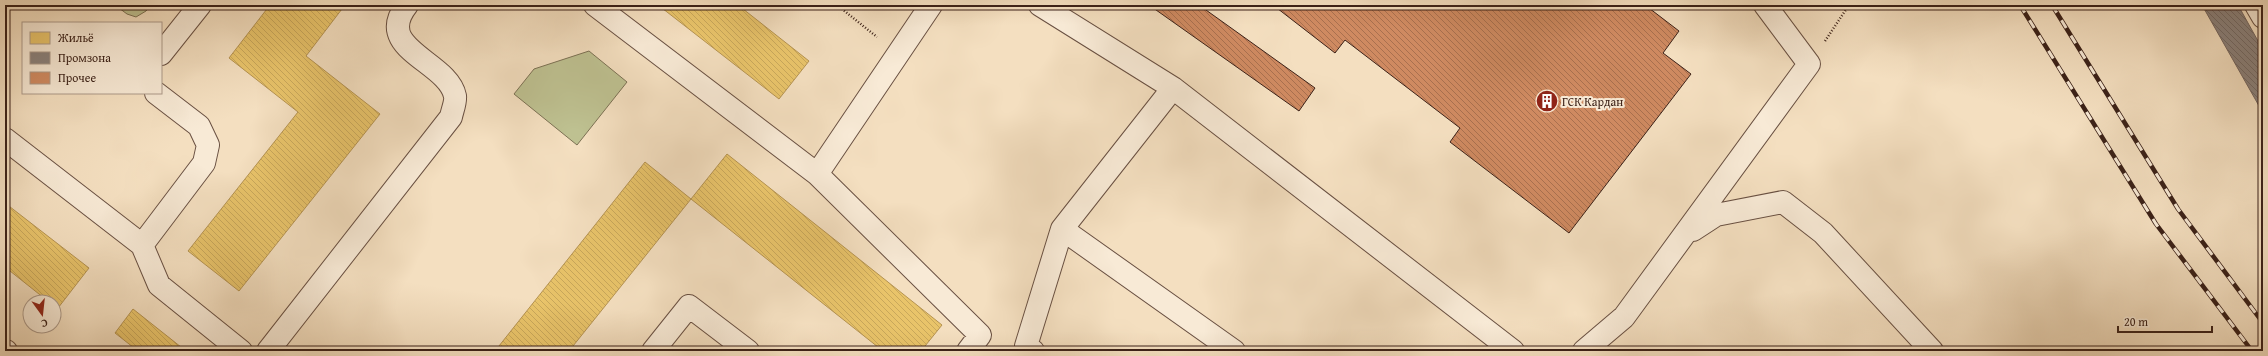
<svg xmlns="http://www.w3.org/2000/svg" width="2268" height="356" viewBox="0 0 2268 356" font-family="'Gentium Book Plus',serif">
<defs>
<pattern id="homes-back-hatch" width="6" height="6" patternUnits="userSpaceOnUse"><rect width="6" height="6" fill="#e9c46a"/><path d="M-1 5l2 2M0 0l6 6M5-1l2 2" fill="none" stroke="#c9a85b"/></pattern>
<pattern id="industry-back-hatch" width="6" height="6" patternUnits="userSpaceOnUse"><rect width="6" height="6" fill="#8a817c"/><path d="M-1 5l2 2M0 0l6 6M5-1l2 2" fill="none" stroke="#726965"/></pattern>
<pattern id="building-back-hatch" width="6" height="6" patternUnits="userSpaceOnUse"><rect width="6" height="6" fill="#cf8a61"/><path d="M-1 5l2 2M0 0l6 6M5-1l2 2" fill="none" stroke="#a9704f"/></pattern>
</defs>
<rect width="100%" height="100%" fill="#f4dfc0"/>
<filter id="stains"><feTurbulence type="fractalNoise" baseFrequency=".005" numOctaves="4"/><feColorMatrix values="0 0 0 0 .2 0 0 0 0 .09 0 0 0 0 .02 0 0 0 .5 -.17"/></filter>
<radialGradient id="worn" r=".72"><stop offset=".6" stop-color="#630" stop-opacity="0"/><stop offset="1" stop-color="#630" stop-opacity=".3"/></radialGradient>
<path fill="#bec191" stroke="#7c7154" d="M115 5H151L146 11 136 17 127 14Z
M589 51 627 82 577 145 514 94 534 69Z"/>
<path fill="url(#homes-back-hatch)" stroke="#b59351" d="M270 5H345L306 56 380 114 239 291 188 251 298 112 229 58Z
M658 5H738L809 61 779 99Z
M727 154 942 325 921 351H883L691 199Z
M645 162 691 199 569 351H495Z
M5 203 89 268 58 308 54 306V302H49L5 267Z
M133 309 186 351H138L115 333Z"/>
<path fill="url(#industry-back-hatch)" stroke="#72645e" d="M2202 5H2238L2263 50V113Z"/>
<path fill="url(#building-back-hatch)" stroke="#3b2118" d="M1149 5H1199L1315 88 1299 111Z
M1273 5H1645L1679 31 1663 53 1691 74 1569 233 1450 142 1460 128 1345 40 1335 53Z"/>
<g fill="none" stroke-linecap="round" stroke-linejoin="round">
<g stroke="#695042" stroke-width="24">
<path id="minor" d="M595 5 817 174 980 335 968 351
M2256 5 2263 17
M161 54 200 5
M1173 88 1513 351
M5 139 142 245 204 163 208 145 199 126 156 93
M817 174 931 5
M1062 229 1234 351
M1693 230 1716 215 1783 202 1823 233 1932 351
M142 245 159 285 241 351
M5 351H6
M268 351 451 117C452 111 456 102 455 96 448 61 372 49 407 5
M653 351 689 306 748 351
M1033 351 1026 346 1062 229 1173 88 1040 5
M1584 351 1624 317 1809 64 1765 5"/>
</g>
<path stroke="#3b2118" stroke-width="2.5" stroke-dasharray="1 2" stroke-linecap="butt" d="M837 5 877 37
M1825 41 1849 5"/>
<use href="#minor" stroke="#f8ead6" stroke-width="22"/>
<g stroke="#3b2118" stroke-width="4.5">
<path id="rail" d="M2020 5 2156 224 2252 351
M2052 5 2178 209 2263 323"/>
</g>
<use href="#rail" stroke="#f8ead6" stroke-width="3" stroke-dasharray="9" stroke-linecap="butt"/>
</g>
<defs>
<g id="building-disc" transform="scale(1.15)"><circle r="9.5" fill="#8f2418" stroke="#f8ead6"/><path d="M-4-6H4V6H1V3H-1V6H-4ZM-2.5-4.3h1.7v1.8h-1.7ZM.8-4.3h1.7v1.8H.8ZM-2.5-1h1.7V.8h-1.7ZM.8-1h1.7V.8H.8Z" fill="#fff"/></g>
</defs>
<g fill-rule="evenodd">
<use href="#building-disc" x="1547" y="101"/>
</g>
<g text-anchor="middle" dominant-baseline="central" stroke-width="4" stroke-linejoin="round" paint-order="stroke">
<g font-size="12" fill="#3b2118" stroke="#f8ead6" text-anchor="start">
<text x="1562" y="101">ГСК Кардан</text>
</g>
</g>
<rect width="2268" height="356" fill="none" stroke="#f4dfc0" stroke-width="20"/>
<rect x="6" y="6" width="2256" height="344" fill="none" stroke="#3b2118" stroke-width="2"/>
<rect x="10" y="10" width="2248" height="336" fill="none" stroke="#3b2118"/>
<rect x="22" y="22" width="140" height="72" fill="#f8ead6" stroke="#ac9a8a"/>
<rect x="30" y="32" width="20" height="12" fill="#e9c46a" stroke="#ac9a8a"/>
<text x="58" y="42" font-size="12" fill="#3b2118">Жильё</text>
<rect x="30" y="52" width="20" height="12" fill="#8a817c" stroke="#ac9a8a"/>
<text x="58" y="62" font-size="12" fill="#3b2118">Промзона</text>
<rect x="30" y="72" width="20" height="12" fill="#cf8a61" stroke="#ac9a8a"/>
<text x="58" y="82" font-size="12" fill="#3b2118">Прочее</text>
<g transform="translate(42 314) rotate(165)"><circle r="19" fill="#f8ead6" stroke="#ac9a8a"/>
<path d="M0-3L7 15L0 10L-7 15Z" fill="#8f2418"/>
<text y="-6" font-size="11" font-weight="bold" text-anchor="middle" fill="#3b2118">С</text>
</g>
<path d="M2118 326v6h94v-6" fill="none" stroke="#3b2118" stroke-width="2"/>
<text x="2124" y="326" font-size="12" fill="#3b2118" stroke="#f8ead6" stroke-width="3" paint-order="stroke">20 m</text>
<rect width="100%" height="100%" filter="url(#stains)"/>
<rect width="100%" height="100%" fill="url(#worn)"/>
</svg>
